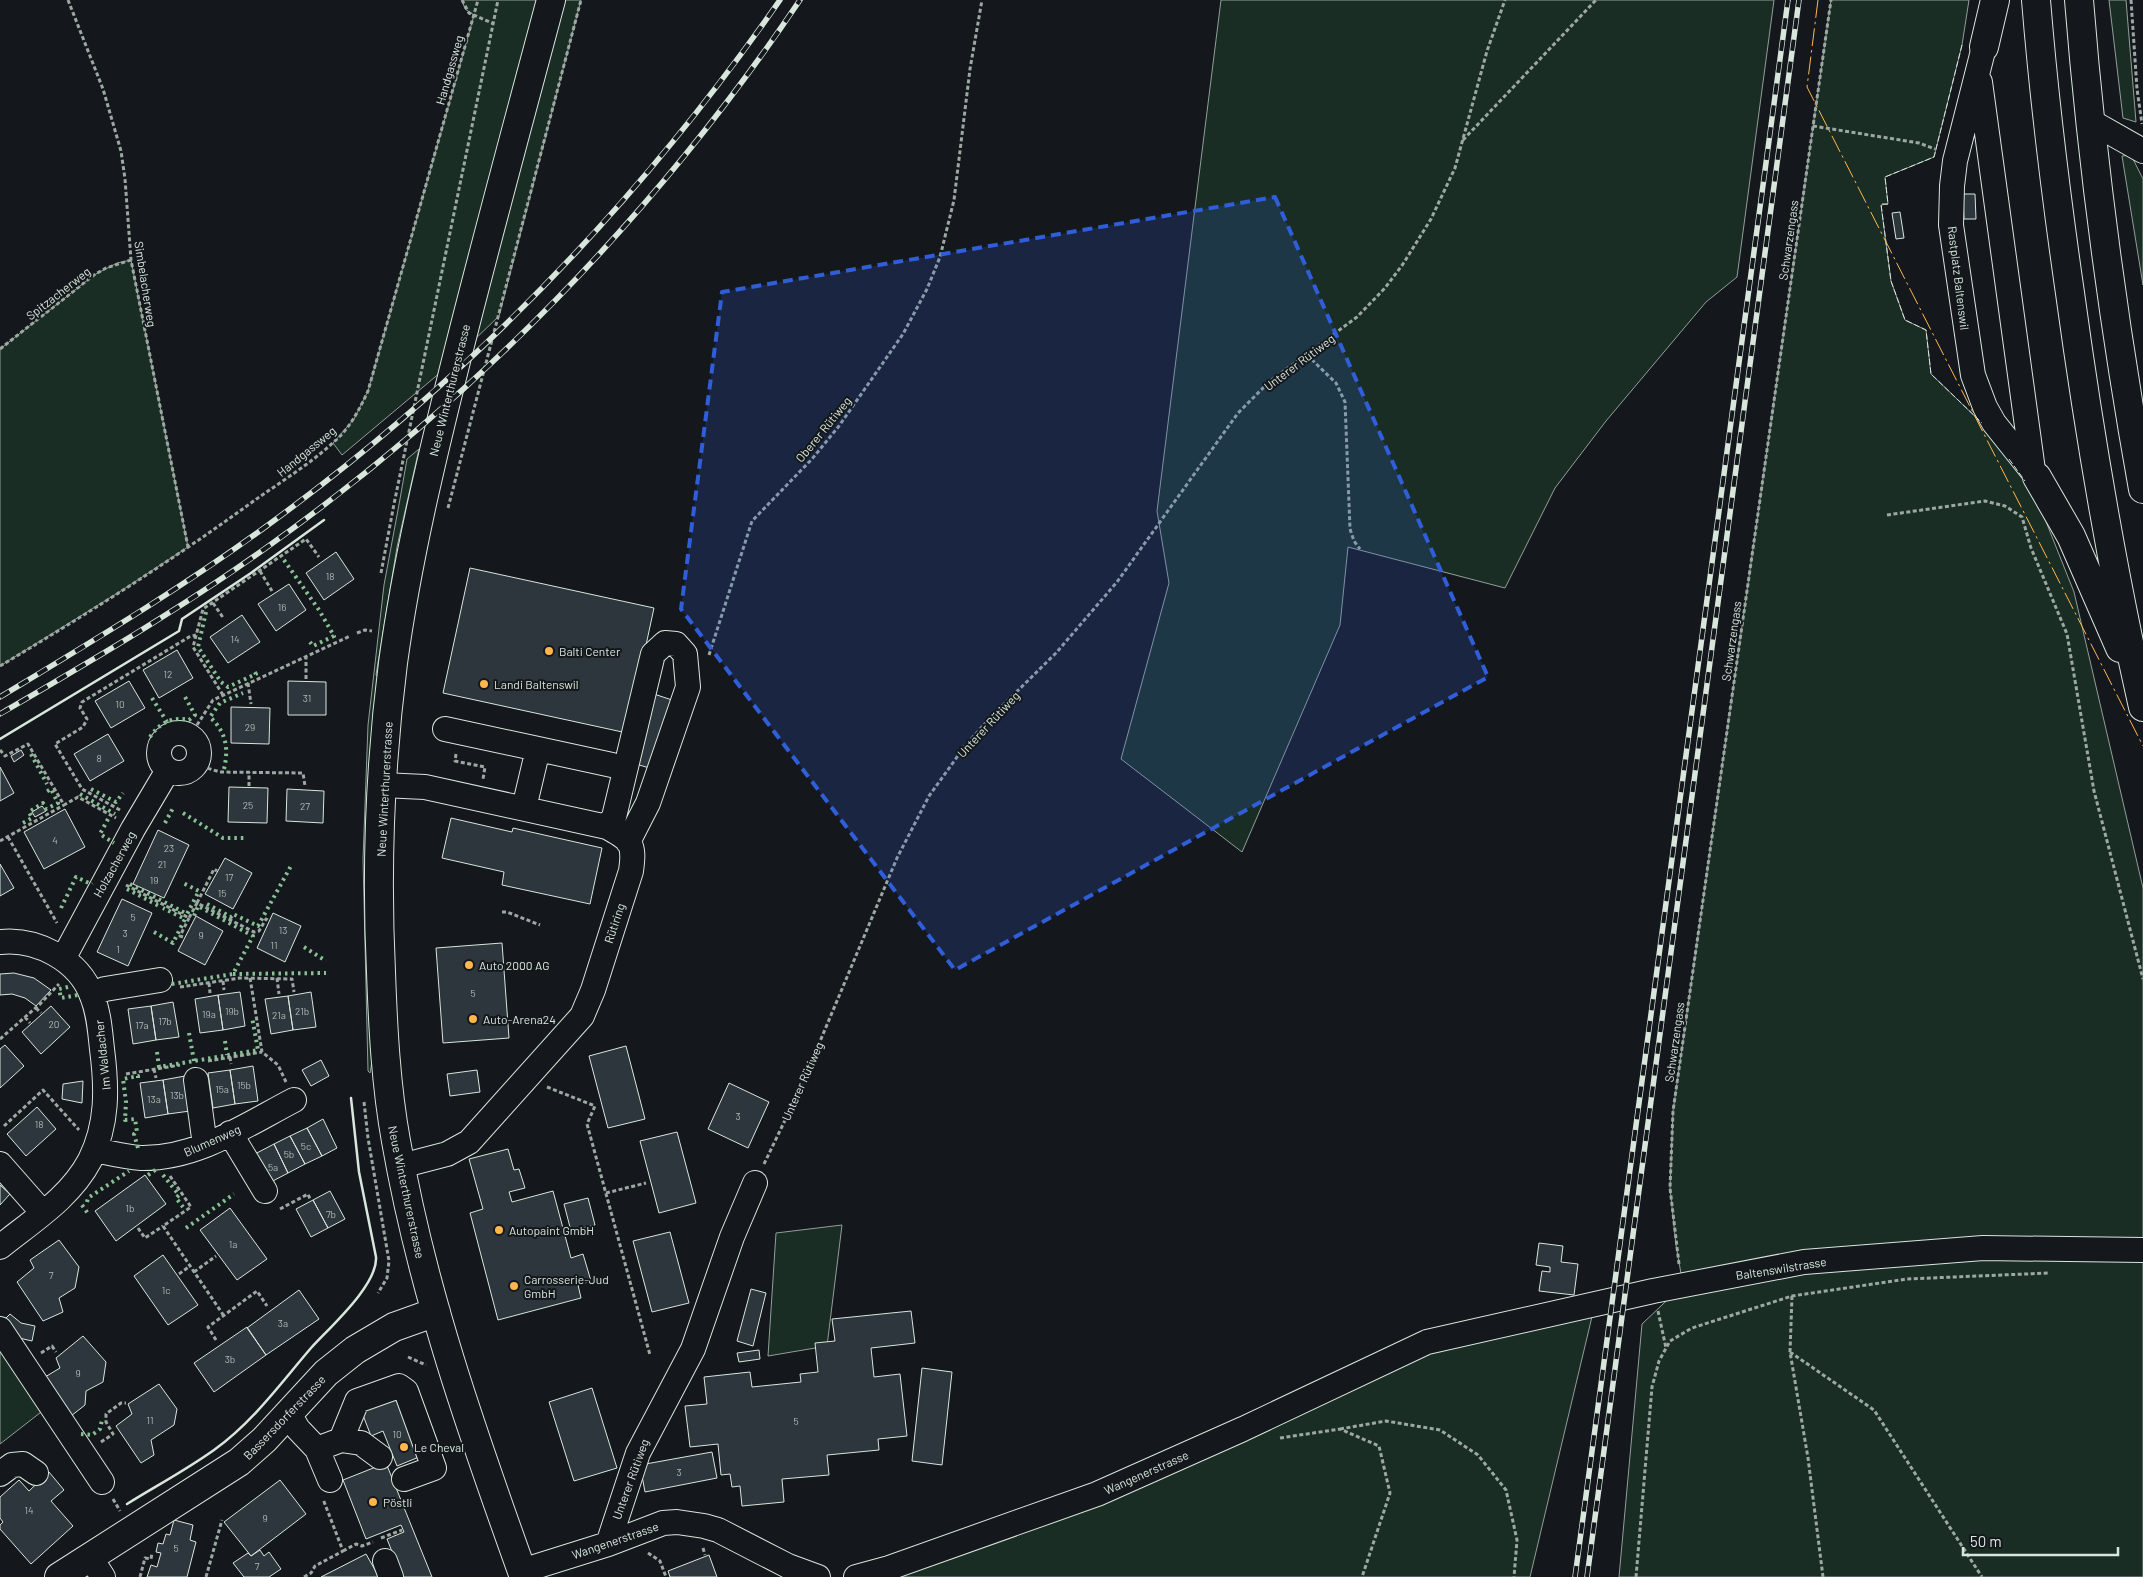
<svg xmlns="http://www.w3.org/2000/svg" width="2143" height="1577" viewBox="0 0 2143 1577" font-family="Barlow,sans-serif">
<rect width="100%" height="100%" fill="#14181c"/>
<path fill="#1a2d24" stroke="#939e99" d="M462 0H581L499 316 441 372 342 455 333 443 354 419 368 391 474 15 465 9Z
M1221 0H1774L1737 277 1706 302 1606 421 1555 488 1505 588 1348 547 1340 625 1242 852 1121 759 1169 583 1157 511Z
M1831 0H1969L1962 45 1934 157 1885 177 1888 204 1881 205 1891 281 1905 320 1926 330 1931 374 1984 425 2035 494 2074 592 2143 888V1577H1619L1642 1324 1683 1285 1676 1245 1670 1188 1673 1111Z
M2109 0H2126L2136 122 2123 118Z
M2131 155 2143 179V285L2122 156Z
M131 260 188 547 121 591 0 666V349L94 275 117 263Z
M419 449 397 547 376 675 378 677 370 1006 372 1062 370 1073 368 1071 363 859 368 725 384 585 400 499 407 459Z
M842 1225 827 1346 768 1356 776 1233Z
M1595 1304 1530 1577H856L937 1551 1427 1342Z
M0 1345 45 1409 0 1444Z"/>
<path fill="#2c363c" stroke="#d8e6dc" d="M1963 194H1975L1976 219H1964Z
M1900 212 1904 238 1896 239 1892 213Z
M336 552 354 579 324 600 306 573Z
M470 568 654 608 627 733 443 693Z
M289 584 306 610 276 631 258 604Z
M242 615 260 642 228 663 210 637Z
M177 650 193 678 159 698 143 670Z
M129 681 145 708 111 728 95 701Z
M288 681 326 682V715H288Z
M654 694 678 702 656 770 636 764Z
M231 707 270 708 269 744 231 743Z
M108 734 124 761 90 781 74 754Z
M21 750 24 755 14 762 11 756Z
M0 767 14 793 0 801Z
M229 787 268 788 267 823 228 822Z
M287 789 324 791 323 823 286 821Z
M42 806 46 811 35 817 32 812Z
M65 809 85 847 44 869 24 832Z
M451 818 512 832 513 828 602 848 590 904 502 885 504 872 442 858Z
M158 830 189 845 164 898 133 884Z
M225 858 252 873 233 909 205 894Z
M0 864 14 888 0 896Z
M122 899 152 913 128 966 97 952Z
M273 913 301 926 285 962 257 948Z
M196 916 223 931 205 965 178 951Z
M502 943 509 1038 443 1043 436 948Z
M14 973 34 978 51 990 36 1006 25 998 12 994 0 995V974Z
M240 992 245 1026 223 1030 218 995Z
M311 992 316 1027 293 1030 288 996Z
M218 995 223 1030 200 1033 195 999Z
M288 996 293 1030 271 1034 265 999Z
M173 1002 179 1037 156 1040 151 1006Z
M51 1006 70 1027 41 1054 22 1032Z
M151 1006 156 1040 133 1044 128 1009Z
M5 1045 24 1066 0 1088V1049Z
M626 1046 645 1119 608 1128 589 1056Z
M321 1060 329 1076 311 1086 302 1070Z
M253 1066 258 1101 235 1104 230 1070Z
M230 1070 235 1104 213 1108 208 1073Z
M477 1070 480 1092 450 1096 447 1074Z
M185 1076 190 1111 168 1114 163 1080Z
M163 1080 168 1114 145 1118 140 1083Z
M83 1081 82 1103 62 1099 63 1084Z
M729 1083 769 1102 748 1148 708 1129Z
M37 1107 56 1129 26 1156 7 1134Z
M323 1119 337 1148 322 1156 307 1128Z
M307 1128 322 1156 305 1164 290 1136Z
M677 1132 696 1203 659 1213 640 1141Z
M290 1136 305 1164 288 1173 274 1144Z
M274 1144 288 1173 269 1183 255 1154Z
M508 1149 514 1170 519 1169 525 1188 509 1192 512 1202 553 1191 571 1258 583 1254 591 1281 578 1285 581 1298 498 1320 470 1213 483 1209 469 1159Z
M145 1175 166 1204 116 1241 95 1211Z
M0 1185 10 1194 0 1205Z
M330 1191 345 1219 328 1228 313 1200Z
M588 1198 595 1225 571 1231 564 1204Z
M313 1200 328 1228 311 1237 296 1209Z
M230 1208 267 1259 237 1280 200 1230Z
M670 1232 689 1303 652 1312 633 1241Z
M59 1240 79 1267 75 1288 59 1298 63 1312 43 1321 17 1282 34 1268 30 1260Z
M1539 1243 1563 1246 1561 1262 1578 1264 1574 1295 1539 1291 1542 1271 1550 1272V1267L1536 1265Z
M163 1255 198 1305 168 1325 134 1276Z
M751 1289 766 1293 753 1346 737 1341Z
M299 1290 319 1319 266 1355 247 1328Z
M911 1311 915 1343 871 1348 874 1377 900 1374 907 1436 878 1439 879 1450 827 1455 829 1475 782 1479 784 1502 742 1506 740 1486 732 1487 730 1474 721 1475 718 1444 690 1447 685 1406 707 1404 704 1377 750 1372 752 1387 801 1382 800 1374 818 1372 815 1343 835 1341 832 1319Z
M10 1314 21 1323 35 1326 32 1341 15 1337 2 1322Z
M247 1327 266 1355 214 1392 194 1363Z
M83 1336 106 1362 103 1382 86 1391 85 1405 71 1416 45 1377 60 1368 56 1358Z
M759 1350 760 1359 739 1362 737 1353Z
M922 1368 952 1372 942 1465 912 1461Z
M159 1384 177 1409 174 1425 151 1440 154 1455 141 1463 116 1426 132 1414 128 1404Z
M592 1388 617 1468 574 1481 549 1402Z
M395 1396 419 1457 397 1466 383 1431 371 1436 361 1410Z
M712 1452 717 1478 645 1492 640 1465Z
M386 1463 432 1577H402L387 1539 404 1532 401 1525 366 1539 343 1480Z
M49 1472 64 1490 51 1501 73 1526 31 1564 0 1529V1525L3 1522 0 1518V1497L19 1480 29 1491Z
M280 1480 306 1514 251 1556 224 1522Z
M174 1520 193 1525 190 1540 196 1542 187 1577H147L151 1565 157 1567 161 1553 156 1552 158 1543 163 1544 166 1534 170 1535Z
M260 1550 264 1556 269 1552 281 1569 269 1577H244L233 1563 248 1553 251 1556Z
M366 1554 379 1577H321Z
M709 1555 717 1577H670L668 1571Z"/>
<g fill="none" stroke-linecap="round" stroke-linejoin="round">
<g stroke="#d8e6dc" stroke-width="26">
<path id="minor" d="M1984 47 1955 161 1952 186 1951 225 1973 375 1985 407 1994 423 2037 477
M1980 82 2033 470
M2090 121 2143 151
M445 729 538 749 524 808
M159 753a20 20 0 1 1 40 0a20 20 0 1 1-40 0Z
M538 749 612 765
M382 785 425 787 607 827C631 840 635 843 631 871L593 990 582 1016 469 1142 447 1154 401 1166
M607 827 614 817 653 654 665 643 676 644 685 654 688 687 648 803 628 842
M0 942C37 938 79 960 92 996 99 1013 100 1031 102 1049 107 1088 108 1124 90 1160 70 1198 32 1221 0 1247
M63 959 133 829 168 770
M92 994 105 989 160 980
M196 1080 205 1145
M230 1133 265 1191
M95 1150C110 1153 125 1157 141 1158 197 1159 246 1125 294 1100
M0 1164 43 1213
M0 1329 102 1482
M289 1414 298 1429 317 1449 330 1480
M341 1440 361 1443 380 1457
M317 1449 341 1440 357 1401 399 1386 406 1391 434 1468 404 1479
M0 1474 12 1465 23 1464 36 1473
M608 1544 638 1453 693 1349 732 1237 755 1183
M90 1557 103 1577
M385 1561 391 1577
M522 1571 608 1544 663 1523 677 1522 704 1526 718 1530 788 1566 818 1577
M856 1577 889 1568 1097 1494 1243 1429 1427 1342 1653 1291 1804 1262 1983 1248 2143 1250"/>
</g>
<g stroke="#d8e6dc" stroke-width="30">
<path id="major" d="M59 1577 239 1462 264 1440 326 1373 355 1350 394 1327 436 1312
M524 1577C473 1435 422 1291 396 1141 386 1086 383 1028 381 972 376 869 380 765 393 663 407 561 431 461 456 361 486 241 519 120 551 0"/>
</g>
<g stroke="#d8e6dc" stroke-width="30">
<path id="highway" d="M2036 0C2044 98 2056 196 2070 293 2089 432 2112 570 2143 707
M2079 0C2092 164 2114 327 2143 489
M1984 47 1995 0
M2037 477 2071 536 2120 648"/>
</g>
<path stroke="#9da8a2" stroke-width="3" stroke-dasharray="4 2.5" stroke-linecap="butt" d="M68 0 103 89 121 151 125 179 131 260 188 547
M462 0 469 13 492 23
M2131 0 2137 89 2142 124
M1813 126 1919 143 1935 149
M1463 140 1596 0
M0 349 94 275 106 268 131 260
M1307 355 1336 383 1345 402 1350 529 1354 541 1360 549
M448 508 581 0
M1887 515 1985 501 2005 506 2022 517 2031 548 2067 634 2094 791 2143 979
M260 571 272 591
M381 573 394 504 498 0
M213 603 224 619
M357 633 365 630 372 631
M709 655 752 521 812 459 839 426 903 334 927 289 940 257 954 200 970 69 982 0
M0 666C87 614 173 560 255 500 285 479 318 459 343 433 354 420 361 406 368 391L478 0
M306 679V657
M248 683 251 704
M223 695 193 647 203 609 306 539 319 557
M190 736 213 700 350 636
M0 750 5 756 28 744 64 805 78 797 116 818
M456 754 455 761 485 767 483 779
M197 761 204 767 220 772 303 773 305 786
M249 786V772
M120 810 82 789 55 744 83 727 87 719 80 708 82 702 189 637 196 635
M8 837 57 923
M0 841 64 805
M126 885 189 918 197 903 254 932 259 931 266 919 269 921
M197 903 214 869 217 871
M502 912H507L540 925
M183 937 180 936 189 918
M250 978 262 1052 278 1065 286 1082
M277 978 279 994
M223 981 224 990
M209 983 210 993
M180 987 240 978 292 979 294 992
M36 1008 41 1013
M25 1017 30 1023
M0 1039 40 1004 59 984
M230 1057 231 1064
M208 1061 262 1052
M154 1069 156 1078
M126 1074 180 1065
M547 1087 595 1106 587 1124 650 1355
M364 1102 368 1138 389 1261 387 1278 378 1293
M4 1126 43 1090 79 1130
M764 1164 800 1089 897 858 929 796 965 746 990 718 1056 653 1117 582 1238 413 1269 382 1357 317 1385 288 1403 264 1431 219 1455 168 1487 51 1505 0
M170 1176 191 1207 163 1226 224 1316
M606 1193 646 1183
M280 1209 308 1194 310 1199
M138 1228 145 1238 163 1226
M1679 1264 1670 1188 1673 1111 1831 0
M194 1272 216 1256
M179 1274 190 1266
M1792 1296 1790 1352 1808 1458 1823 1577
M1658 1311 1666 1348
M216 1340 208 1327 257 1291 267 1306
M1790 1352 1874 1410 1982 1577
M41 1353 52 1346 56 1352
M408 1357 426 1365
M1340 1429 1386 1421 1440 1430 1478 1455 1506 1490 1517 1540 1514 1577
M1280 1438 1340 1429 1379 1446 1390 1493 1362 1577
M101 1442 113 1434 106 1422V1414L121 1403H126
M113 1499 120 1511
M381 1538 402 1530
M703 1548 705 1555
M343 1551 356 1544 362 1546 373 1542
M648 1553 660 1561 666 1577
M140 1577 145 1558 151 1559 152 1553
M206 1577 222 1520
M304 1577 311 1573 315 1566 343 1551 323 1499
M1636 1577 1652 1387 1659 1361 1670 1341 1692 1328 1792 1296 1907 1279 2049 1273"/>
<use href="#minor" stroke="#14181c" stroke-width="24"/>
<use href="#major" stroke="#14181c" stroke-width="28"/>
<use href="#highway" stroke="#14181c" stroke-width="28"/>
<g stroke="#d8e6dc" stroke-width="5.5">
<path id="rail" d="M0 697C91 642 182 588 268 525 467 380 639 202 780 0
M0 714C89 662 179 610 263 550 473 401 656 214 800 0
M1575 1577 1788 0
M1587 1577 1799 0"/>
</g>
<use href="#rail" stroke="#14181c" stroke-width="4" stroke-dasharray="11" stroke-linecap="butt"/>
<path stroke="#8ac095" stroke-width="4" stroke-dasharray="2.5 4" stroke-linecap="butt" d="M284 560 319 610 334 636 313 646 310 642
M206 612 198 647 221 682 228 687 256 674 254 671
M152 698 167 722
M150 737C159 723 173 716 189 720L195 715 184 695
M31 754 47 784
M224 769C229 748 226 732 210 717L220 703 243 693
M91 789 116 802 123 793
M80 794 115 814
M183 813 223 838H247
M108 819 100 834 114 843
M23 823 32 818 29 812 43 803 46 809 58 803 51 789 46 792
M165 823 173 808
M130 884 187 914 199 891 183 883
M127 889 159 906
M207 904 231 917 233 914 258 926 292 864
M61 908 76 877 91 884 92 883
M154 932 173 943 185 919 163 908
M304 947 326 961
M233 974 326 973
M172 984 233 974 253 936 198 906 194 916
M68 987 59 989 61 998 78 995
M189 1033 194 1061
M225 1041 227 1055
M157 1052 159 1067 258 1050 252 1017
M138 1148 134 1134 137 1132 135 1119 125 1120 126 1102 123 1079 138 1076V1078
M148 1175 158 1168
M163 1175 179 1195 176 1198 183 1207
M87 1202 88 1198 129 1171
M82 1205 89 1215
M186 1228 234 1194
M81 1434 92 1435 100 1429 102 1420"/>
<path stroke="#d8e6dc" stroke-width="1" stroke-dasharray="6 2.5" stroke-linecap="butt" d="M1962 45 1934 157 1885 177 1888 204H1881L1891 281 1905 320 1926 330 1931 374 1982 423
M2009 459 2025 481"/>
<path stroke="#d8e6dc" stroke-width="2.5" d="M0 739 179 631 182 619 251 573 324 520
M127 1504C156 1486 186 1470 214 1450 253 1422 280 1384 311 1348 329 1328 378 1285 376 1257L359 1172 351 1098"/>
<path stroke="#ffb74d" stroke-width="1" stroke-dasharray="18 4 2.5 4" stroke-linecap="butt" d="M1818 0 1807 87 2143 746"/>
</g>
<path fill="#305dd8" fill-opacity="0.2" stroke="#305dd8" stroke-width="4" stroke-dasharray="10 6" stroke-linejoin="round" d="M1275 197 1488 677 955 970 681 609 722 292Z"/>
<g fill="#ffb74d" stroke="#14181c" stroke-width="2">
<circle cx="549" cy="651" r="5"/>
<circle cx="484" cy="684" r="5"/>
<circle cx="469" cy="965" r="5"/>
<circle cx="473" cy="1019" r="5"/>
<circle cx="499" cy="1230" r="5"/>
<circle cx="514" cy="1286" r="5"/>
<circle cx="404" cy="1447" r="5"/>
<circle cx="373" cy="1502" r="5"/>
</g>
<g text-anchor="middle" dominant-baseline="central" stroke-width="4" stroke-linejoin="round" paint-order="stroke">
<g font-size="10" fill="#adbab4">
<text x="330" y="576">18</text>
<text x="282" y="607">16</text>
<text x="235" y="639">14</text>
<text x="168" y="674">12</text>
<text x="307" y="698">31</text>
<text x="120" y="704">10</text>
<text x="250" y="727">29</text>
<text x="99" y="758">8</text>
<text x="248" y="805">25</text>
<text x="305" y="806">27</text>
<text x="55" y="840">4</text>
<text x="169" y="848">23</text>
<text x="162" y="864">21</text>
<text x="229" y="877">17</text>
<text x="154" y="880">19</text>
<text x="222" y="893">15</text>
<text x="133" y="917">5</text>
<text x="283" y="930">13</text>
<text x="125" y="933">3</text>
<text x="201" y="935">9</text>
<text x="274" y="945">11</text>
<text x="118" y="949">1</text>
<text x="473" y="993">5</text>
<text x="232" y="1011">19b</text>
<text x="302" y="1011">21b</text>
<text x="209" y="1014">19a</text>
<text x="279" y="1015">21a</text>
<text x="165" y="1021">17b</text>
<text x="54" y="1024">20</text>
<text x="142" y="1025">17a</text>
<text x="244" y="1085">15b</text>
<text x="222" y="1089">15a</text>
<text x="177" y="1095">13b</text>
<text x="154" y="1099">13a</text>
<text x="738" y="1116">3</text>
<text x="39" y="1124">18</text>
<text x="306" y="1146">5c</text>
<text x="289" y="1154">5b</text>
<text x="273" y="1167">5a</text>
<text x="130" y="1208">1b</text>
<text x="331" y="1214">7b</text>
<text x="233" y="1244">1a</text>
<text x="51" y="1275">7</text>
<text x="166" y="1290">1c</text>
<text x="283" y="1323">3a</text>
<text x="230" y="1359">3b</text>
<text x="78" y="1373">9</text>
<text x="150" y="1420">11</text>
<text x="796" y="1421">5</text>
<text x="397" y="1434">10</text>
<text x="679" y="1472">3</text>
<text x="29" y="1510">14</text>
<text x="265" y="1518">9</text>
<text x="176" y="1548">5</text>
<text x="257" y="1566">7</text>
</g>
<g font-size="12" fill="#d8e6dc" stroke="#14181c">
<text transform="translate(449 70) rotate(-74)">Handgassweg</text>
<text transform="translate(1788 240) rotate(-82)">Schwarzengass</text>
<text transform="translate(1959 278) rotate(83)">Rastplatz Baltenswil</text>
<text transform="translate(146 284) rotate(81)">Simbelacherweg</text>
<text transform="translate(58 293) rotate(-38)">Spitzacherweg</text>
<text transform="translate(1299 362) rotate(-37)">Unterer Rütiweg</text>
<text transform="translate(449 390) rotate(-76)">Neue Winterthurerstrasse</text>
<text transform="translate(823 429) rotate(-51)">Oberer Rütiweg</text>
<text transform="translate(306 451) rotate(-39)">Handgassweg</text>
<text transform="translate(1731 641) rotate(-82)">Schwarzengass</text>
<text transform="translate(988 724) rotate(-47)">Unterer Rütiweg</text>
<text transform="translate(384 789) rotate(-87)">Neue Winterthurerstrasse</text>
<text transform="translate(114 864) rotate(-61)">Holzacherweg</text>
<text transform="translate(614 923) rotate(-72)">Rütiring</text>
<text transform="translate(1674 1042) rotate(-82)">Schwarzengass</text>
<text transform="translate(102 1055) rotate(-96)">Im Waldacher</text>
<text transform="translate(802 1081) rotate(-66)">Unterer Rütiweg</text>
<text transform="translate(212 1140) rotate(-24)">Blumenweg</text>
<text transform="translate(407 1192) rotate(78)">Neue Winterthurerstrasse</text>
<text transform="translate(1781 1268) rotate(-9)">Baltenswilstrasse</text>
<text transform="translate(284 1417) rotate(-46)">Bassersdorferstrasse</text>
<text transform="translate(1146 1472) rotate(-24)">Wangenerstrasse</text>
<text transform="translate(630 1479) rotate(-70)">Unterer Rütiweg</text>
<text transform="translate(615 1540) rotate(-19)">Wangenerstrasse</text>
</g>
<g font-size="12" fill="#d8e6dc" stroke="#14181c" text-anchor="start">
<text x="559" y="651">Balti Center</text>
<text x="494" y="684">Landi Baltenswil</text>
<text x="479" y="965">Auto 2000 AG</text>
<text x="483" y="1019">Auto-Arena24</text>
<text x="509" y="1230">Autopaint GmbH</text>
<text x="524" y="1279">Carrosserie-Jud<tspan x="524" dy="14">GmbH</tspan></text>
<text x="414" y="1447">Le Cheval</text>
<text x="383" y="1502">Pöstli</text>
</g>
</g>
<path d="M1963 1547v8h155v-8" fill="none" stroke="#d8e6dc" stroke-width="2.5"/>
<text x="1970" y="1547" font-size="15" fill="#d8e6dc" stroke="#14181c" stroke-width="4" paint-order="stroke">50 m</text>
</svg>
